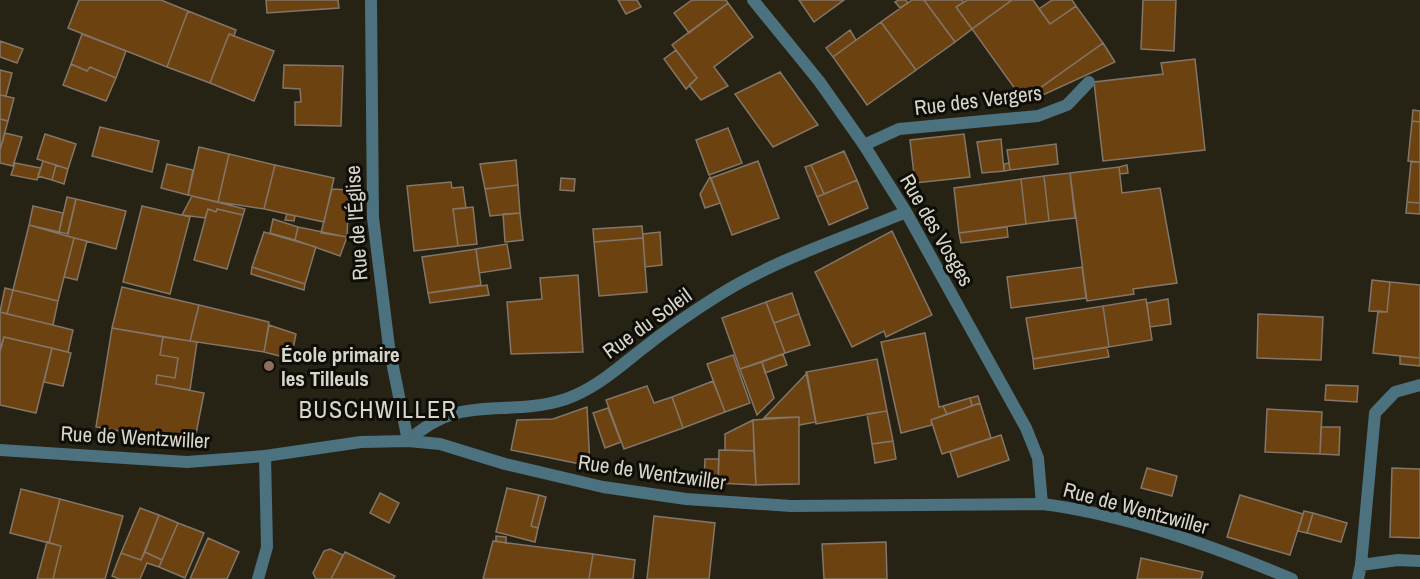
<svg xmlns="http://www.w3.org/2000/svg" width="1420" height="579" viewBox="0 0 1420 579" font-family="'Archivo Narrow',sans-serif">
<rect width="100%" height="100%" fill="#272314"/>
<path fill="#6c4310" stroke="#837568" stroke-width="1.5" d="M79 0H161L188 11 167 67 68 28Z
M266 0H338L339 8 267 13Z
M618 0H637L641 7 626 14Z
M692 0H726L728 3 689 33 674 13Z
M799 0H844L814 22Z
M899 0H906L908 3 900 8 895 2Z
M912 0H924L955 42 916 70 881 22Z
M924 0H962L964 2 956 7 972 29 955 42Z
M967 0H1012L972 29 956 7Z
M1012 0H1033L1050 24 1076 6 1103 43 1023 100 972 29Z
M1052 0H1072L1076 6 1050 24 1039 9Z
M1143 0H1176L1174 51 1141 49Z
M728 3 753 37 714 67 728 86 701 100 689 85 697 78 672 45Z
M188 11 236 30 234 36 229 34 210 83 167 67Z
M881 22 916 70 867 105 833 57Z
M850 30 856 40 833 57 826 48Z
M82 34 126 51 116 78 90 67 87 71 71 64Z
M229 34 274 51 254 101 210 83Z
M0 41 23 49 17 63 0 57Z
M1103 43 1115 62 1034 99 1032 94Z
M676 50 697 78 686 89 664 59Z
M1195 59 1205 150 1103 161 1094 82 1163 74 1161 63Z
M71 64 87 71 90 67 116 78 106 101 63 85Z
M284 65 343 66 341 126 295 125V102H301L300 89 283 88Z
M0 70 12 73 6 96 0 95Z
M780 72 818 125 773 147 735 94Z
M0 95 14 98 8 121 0 119Z
M1413 110 1420 111V122L1412 121Z
M0 119 8 121 0 150Z
M1412 121 1420 122V162L1408 161Z
M100 127 159 141 152 172 92 156Z
M728 128 742 163 709 175 696 140Z
M5 133 22 137 13 166 0 163V150Z
M45 134 76 144 68 169 37 159Z
M964 134 970 177 915 183 910 140Z
M1001 139 1004 171 982 173 977 142Z
M1056 144 1058 164 1010 170 1007 150Z
M199 147 229 154 218 202 188 195Z
M844 151 857 180 824 194 811 165Z
M229 154 275 165 264 209 218 202Z
M516 160 518 185 485 189 480 164Z
M43 161 56 165 52 180 38 176Z
M758 161 779 218 732 235 711 178Z
M1411 162H1420V203L1407 202Z
M15 163 41 168 37 180 11 175Z
M1009 163 1010 170 1004 171V164Z
M167 164 193 170 188 195 161 188Z
M56 165 68 169 64 184 52 180Z
M275 165 334 178 324 222 264 209Z
M811 165 824 194 817 197 805 167Z
M1127 165 1128 173 1120 174 1119 167Z
M1119 167 1122 193 1160 188 1177 283 1133 289 1134 294 1087 301 1070 173Z
M1070 173 1075 218 1049 221 1044 176Z
M1044 176 1049 221 1026 224 1021 179Z
M710 177 720 203 705 208 700 194Z
M561 178 575 179 574 191 560 190Z
M1021 179 1026 224 959 233 954 188Z
M857 180 868 208 829 225 817 197Z
M451 182 452 188 463 187 466 208 453 209 458 246 414 251 407 186Z
M518 185 520 213 490 216 485 189Z
M332 189 349 190 347 237 321 233Z
M192 196 245 209 243 215 217 209 216 212 208 209 205 218 182 215Z
M67 197 76 199 68 234 59 232Z
M76 199 126 211 116 249 67 236Z
M1407 202 1420 203V214L1406 213Z
M33 206 63 213 59 232 29 225Z
M142 206 190 217 170 294 123 282Z
M473 207 477 244 458 246 453 209Z
M208 209 216 212 217 209 243 215 227 269 194 260Z
M520 213 523 240 505 242 503 214Z
M287 214 295 216 294 221 285 220Z
M273 219 298 227 295 240 270 233Z
M29 225 74 238 58 301 13 290Z
M642 226 643 238 594 242 593 229Z
M298 227 347 237 340 256 295 240Z
M1007 227 1008 237 961 243 959 233Z
M892 231 932 315 886 337 884 331 852 347 815 272Z
M264 232 316 247 305 284 252 267Z
M660 232 662 265 645 267 643 234Z
M74 238 87 241 77 280 64 277Z
M643 238 647 292 599 296 594 242Z
M507 244 511 268 479 273 476 249Z
M476 249 481 285 428 293 422 257Z
M252 267 305 284 304 290 251 274Z
M1082 267 1086 298 1011 308 1007 277Z
M578 275 583 352 511 354 507 302 542 299 540 278Z
M1372 280 1390 282 1387 312 1369 311Z
M1390 282 1420 285V358L1373 353 1378 311 1387 312Z
M487 285 489 295 430 303 428 293Z
M122 287 199 305 190 341 112 328Z
M5 288 13 290 7 314 0 312Z
M13 290 58 301 53 325 7 314Z
M792 293 799 314 774 323 766 302Z
M1146 299 1152 340 1109 347 1103 306Z
M1168 299 1171 324 1150 327 1147 303Z
M766 302 785 353 740 369 722 318Z
M199 305 269 322 264 352 190 341Z
M1103 306 1109 347 1033 359 1026 318Z
M0 312 73 330 68 352 4 337 0 349Z
M799 314 810 345 785 353 774 323Z
M1258 314 1323 317 1321 360 1257 358Z
M269 325 296 334 291 359 264 352Z
M112 328 163 337 160 355 178 358 175 378 157 375 156 384 204 393 194 444 96 427Z
M925 333 939 407 943 406 947 414 931 420 932 425 901 433 881 342Z
M4 337 52 348 36 413 0 405V352Z
M163 337 197 342 190 390 156 384 157 375 175 378 178 358 160 355Z
M1107 347 1109 357 1034 369 1033 359Z
M52 348 71 353 63 386 44 382Z
M783 354 787 365 765 373 762 362Z
M733 355 750 403 725 412 707 364Z
M1400 356 1420 358V366L1400 364Z
M877 359 887 411 816 424 806 372Z
M762 362 774 398 757 415 740 369Z
M807 373 816 422 799 425V417L764 418Z
M713 381 725 412 683 428 672 397Z
M1326 385 1358 386 1357 402 1325 400Z
M647 386 654 403 672 397 683 428 624 449 606 400Z
M978 396 980 403 972 406 970 398Z
M970 398 972 406 947 414 943 406Z
M980 403 991 438 942 454 931 420Z
M587 407 590 466 511 450 517 420 553 419Z
M608 408 621 442 605 448 593 413Z
M1267 409 1322 412 1320 454 1265 452Z
M887 411 893 441 872 444 867 414Z
M799 417V484L756 485 753 420Z
M753 420 754 451 725 450V434Z
M1321 427H1340L1339 455 1320 454Z
M1001 435 1009 460 958 477 950 452Z
M893 441 896 459 875 463 872 444Z
M719 450 754 451 756 485 718 483Z
M705 459H719L718 483 704 482Z
M1147 468 1177 476 1172 496 1141 488Z
M1392 468 1420 469V538L1390 537Z
M507 488 539 495 531 526 538 528 535 542 496 532Z
M21 489 60 499 49 543 10 533Z
M380 493 399 503 389 523 370 513Z
M539 495 546 497 538 528 531 526Z
M1240 495 1303 514 1290 555 1227 537Z
M60 499 123 516 105 579H53L61 546 49 543Z
M140 508 159 515 141 560 121 553Z
M1304 511 1313 513 1307 533 1298 531Z
M1313 513 1347 523 1341 542 1307 533Z
M159 515 178 523 162 560 145 552Z
M654 516 715 523 709 579H647Z
M178 523 204 533 185 578 159 567Z
M496 536 506 537V543L496 541Z
M208 538 239 552 227 579H190Z
M493 541 593 554 589 579H483Z
M47 542 61 546 53 579H37Z
M886 542 887 579H824L822 544Z
M330 549 343 555 331 579H316L313 573 324 551Z
M145 552 162 560 159 567 147 563 140 579H119L112 576 121 553 141 560Z
M345 552 395 576 393 579H331Z
M593 554 635 560 633 579H589Z
M1141 558 1203 572 1201 579H1137Z"/>
<g fill="none" stroke-linecap="round" stroke-linejoin="round">
<path stroke="#4b727e" stroke-width="12" d="M864 145 899 129 1038 116 1067 105 1089 82
M1361 565 1375 413 1395 392 1420 385"/>
<path stroke="#4b727e" stroke-width="12" d="M371 0 373 218 389 347 408 441
M753 0 819 81 864 145 906 212 1026 428 1038 458 1042 504
M408 441C462 391 504 419 566 399 595 389 618 368 641 350 666 330 692 312 719 295 776 259 844 238 906 212
M258 579 267 547 265 456
M1358 579 1361 565 1398 560 1420 561"/>
<path stroke="#4b727e" stroke-width="12" d="M0 450 187 462 265 456 361 442 408 441 440 444 505 464 603 487 686 499 791 506 1042 504C1124 514 1216 547 1292 579"/>
</g>
<circle fill="#8d6e63" stroke="#0e0d07" stroke-width="2" cx="269" cy="366" r="6"/>
<g text-anchor="middle" dominant-baseline="central" stroke-width="6" stroke-linejoin="round" paint-order="stroke">
<g font-size="21" fill="#d8d5cb" stroke="#0e0d07">
<text transform="translate(978 100) rotate(-7)">Rue des Vergers</text>
<text transform="translate(356 223) rotate(-94)">Rue de l'Église</text>
<text transform="translate(937 230) rotate(60)">Rue des Vosges</text>
<text transform="translate(647 323) rotate(-36)">Rue du Soleil</text>
<text transform="translate(135 437) rotate(3)">Rue de Wentzwiller</text>
<text transform="translate(652 472) rotate(8)">Rue de Wentzwiller</text>
<text transform="translate(1136 508) rotate(15)">Rue de Wentzwiller</text>
</g>
<g font-size="21" font-weight="bold" fill="#d8d5cb" stroke="#0e0d07" text-anchor="start">
<text x="281" y="354">École primaire<tspan x="281" dy="24">les Tilleuls</tspan></text>
</g>
<g font-size="24" letter-spacing="1.5" fill="#d8d5cb" stroke="#0e0d07">
<text x="378" y="409">BUSCHWILLER</text>
</g>
</g>
</svg>
